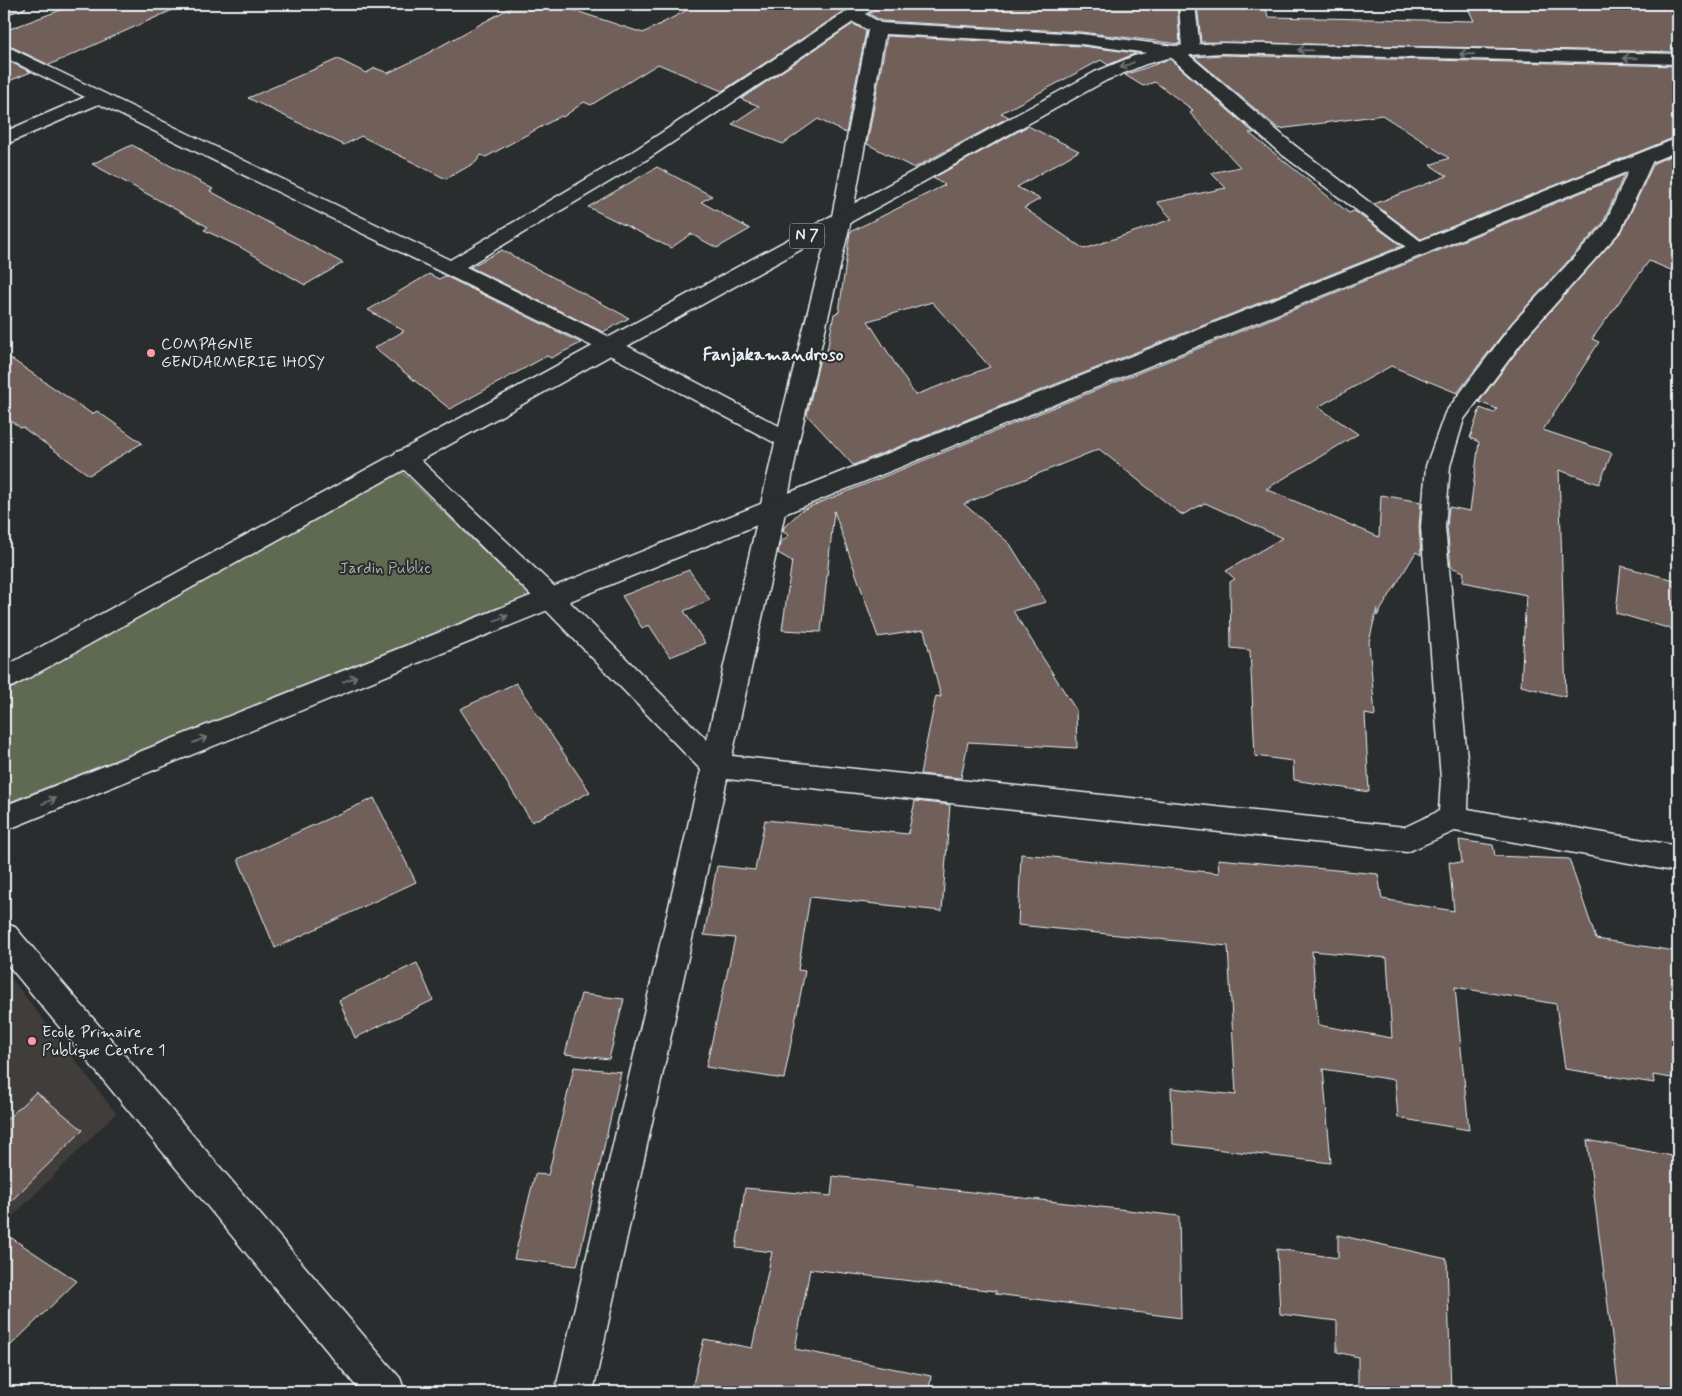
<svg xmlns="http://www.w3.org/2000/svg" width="1682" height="1396" viewBox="0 0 1682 1396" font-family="Mynerve,sans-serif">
<rect width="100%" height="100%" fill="#2a2d2e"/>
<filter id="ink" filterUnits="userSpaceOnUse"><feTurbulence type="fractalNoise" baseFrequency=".02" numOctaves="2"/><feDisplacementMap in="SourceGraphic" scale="10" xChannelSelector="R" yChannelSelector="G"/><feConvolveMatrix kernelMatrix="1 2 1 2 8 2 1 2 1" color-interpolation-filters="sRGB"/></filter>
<g filter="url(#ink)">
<path fill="#3f3c3b" d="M4 969 116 1113 4 1225Z"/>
<path fill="#606b52" stroke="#a4aea5" d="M400 470 531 596 4 804V688Z"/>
<path fill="#715f5a" stroke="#e8f1f8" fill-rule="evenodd" d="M77 4H186L49 65 4 43V31Z
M517 4H555L643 33 699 4H855L722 91 658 64 591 105 584 102 563 117 561 116 486 157 481 155 476 162 446 179 361 136 344 145 248 98 338 59 366 73 375 68 388 73 419 58Z
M876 4H1177L1180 44 1081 32 882 21 869 14 874 11Z
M1197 4H1265L1268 17 1474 21 1467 6H1475L1474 4H1678V52L1201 42Z
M853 24 866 31 846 133 818 119 783 144 732 124 759 106 741 99Z
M887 36 1081 46 1136 53 1108 65 1101 60 1001 113 1009 117 914 168 867 144Z
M1222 55 1678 66V136L1421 239 1374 204 1447 176 1430 165 1449 158 1382 115 1279 129 1194 57Z
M4 59 31 72 4 83Z
M1170 59 1254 133H1249L1349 213 1354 211 1402 246 853 465 807 415 819 362 826 356 834 314 839 312 850 232 945 185 933 178 1028 126 1079 151 1017 187 1040 199 1024 208 1084 249 1172 219 1157 202 1226 188 1211 173 1240 167 1190 113 1193 110 1155 82 1143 86 1125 75ZM932 302 990 367 915 395 868 321Z
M132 145 213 189 210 191 343 263 305 285 240 247 204 230 208 227 92 164Z
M1678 153V273L1649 261 1592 339 1599 342 1543 430 1612 453 1599 484 1559 470 1566 697 1521 686 1526 595 1463 582 1464 572 1451 567 1447 527 1449 507 1470 511 1479 442 1470 438 1480 408 1494 413 1497 409 1479 402 1530 334 1622 231 1654 163Z
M657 167 712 196 701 202 750 229 717 248 691 234 671 248 588 207Z
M1624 175 1603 223 1512 322 1457 393 1391 366 1318 407 1358 434 1266 489 1379 537 1381 495 1421 502 1419 527 1421 555 1416 552 1377 616V608L1369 642 1375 716 1365 714 1369 792 1294 780 1293 761 1255 756 1250 650 1231 648 1230 582 1235 579 1226 571 1282 538 1205 503 1182 515 1099 449 964 504 1010 544 1046 602 1013 611 1076 710 1077 748 968 742 961 778 920 774 936 696 941 697 924 630 878 637 834 511 821 632 782 630 792 561 778 553 780 543 789 535 783 532 784 527 802 510Z
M502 250 629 318 603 332 470 267Z
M429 274 439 279 445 276 581 343 551 358 547 356 450 409 374 348 404 331 368 310Z
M4 354 92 414 97 411 142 443 89 475 22 427 21 428 4 416Z
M1621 566 1678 581V631L1616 613Z
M689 570 710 600 684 611 705 643 670 657 649 625 642 628 622 596Z
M516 683 590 792 532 822 460 709Z
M374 798 416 882 275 948 238 859Z
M915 801 950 805 942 911 810 897 798 970 805 971 784 1079 706 1067 735 938 704 935 717 866 755 870 765 820 908 834Z
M1459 840 1493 845 1495 856 1569 859 1596 939 1675 951 1678 965V1079L1653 1075 1654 1083 1565 1069 1556 1004 1455 987 1469 1130 1398 1118 1395 1080 1323 1069 1331 1163 1173 1144 1171 1088 1236 1095 1228 946 1018 925 1021 854 1219 873 1218 859 1378 874 1382 899 1454 911 1449 862 1462 863ZM1312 951 1387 958 1392 1038 1318 1025Z
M417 963 433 1000 355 1038 339 1000Z
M581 994 624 999 609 1059 565 1054Z
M574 1067 621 1072 577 1266 514 1259 535 1174 548 1175Z
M36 1092 83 1130 4 1208V1122Z
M1587 1140 1678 1157V1392H1619Z
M833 1176 1179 1216 1181 1318 996 1294V1291L810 1269 795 1349 931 1376 929 1392H691L704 1339 752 1348 772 1252 736 1248 745 1188 831 1196Z
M4 1233 77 1281 4 1352Z
M1338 1235 1447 1259 1451 1392H1358V1357L1337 1352V1321L1280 1314 1277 1249 1338 1258Z"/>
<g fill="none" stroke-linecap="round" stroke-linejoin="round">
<g stroke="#e8f1f8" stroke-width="3">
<path id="minor" d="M4 4H26L24 8 4 14Z
M858 4H874L873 9 865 14 881 23 1081 34 1174 46 1182 49 1179 4H1195L1200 50 1197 54 1189 55 1294 145 1431 249 1428 253 1421 255 1414 253 1280 153 1169 56 1081 44 885 34 852 216 799 440 786 508 732 756 1405 827 1439 811 1441 779 1421 527 1426 466 1445 413 1513 323 1605 224 1633 160 1636 156H1650L1653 160 1621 230 1529 333 1464 419 1450 466 1445 527 1469 779 1468 809 1678 846V872L1455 831 1407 852 727 779 593 1392H555L701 770 541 605 392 458 396 452 404 450 412 452 559 591 707 740 775 443 600 350 99 104 4 145V132L85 97 4 57V45L450 260 632 152ZM853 22 868 30 832 216 779 426 616 340 466 267 646 160Z
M4 923 15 927 400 1378 405 1392H361L4 960Z"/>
</g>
<g stroke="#e8f1f8" stroke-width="3">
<path id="major" d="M1222 43 1678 54V64L1222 53 1175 56 1146 64 1107 80 14 686 4 689V667L1095 72 1134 56 1174 46Z
M1678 138V151L4 831V806Z"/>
</g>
<use href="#minor" fill="#2a2d2e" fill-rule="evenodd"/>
<use href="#major" fill="#2a2d2e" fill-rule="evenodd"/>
</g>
<defs><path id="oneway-shaft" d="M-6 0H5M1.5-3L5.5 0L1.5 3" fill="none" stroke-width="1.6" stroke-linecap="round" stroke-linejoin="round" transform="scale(1.25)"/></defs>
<g stroke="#6c7275">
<use href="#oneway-shaft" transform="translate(1305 50) rotate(-179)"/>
<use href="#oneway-shaft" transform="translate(1467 54) rotate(-179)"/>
<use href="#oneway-shaft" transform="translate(1630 58) rotate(-179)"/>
<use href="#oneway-shaft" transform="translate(1127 65) rotate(158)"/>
<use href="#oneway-shaft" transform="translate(501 618) rotate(-22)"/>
<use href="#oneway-shaft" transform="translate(350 679) rotate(-22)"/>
<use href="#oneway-shaft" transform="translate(200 740) rotate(-22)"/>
<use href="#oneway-shaft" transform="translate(49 801) rotate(-22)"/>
</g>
</g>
<g fill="#ff9aa2" stroke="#2a2d2e" stroke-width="2">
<circle cx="151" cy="353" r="5"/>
<circle cx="32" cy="1041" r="5"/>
</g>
<g text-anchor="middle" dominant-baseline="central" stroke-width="4" stroke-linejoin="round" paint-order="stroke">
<rect fill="#2a2d2e" stroke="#afb6bb" stroke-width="1" x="789.5" y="223.5" width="35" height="25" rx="4"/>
<g font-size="15" font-weight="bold" fill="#e8f1f8">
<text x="807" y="236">N 7</text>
</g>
<g font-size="16" fill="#e8f1f8" stroke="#2a2d2e" text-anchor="start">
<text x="161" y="344">COMPAGNIE<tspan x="161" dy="18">GENDARMERIE IHOSY</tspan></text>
<text x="42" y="1032">Ecole Primaire<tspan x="42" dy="18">Publique Centre 1</tspan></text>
</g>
<g font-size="16" fill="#abb5ad" stroke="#2a2d2e">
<text x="385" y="568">Jardin Public</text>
</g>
<g font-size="18" font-weight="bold" fill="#e8f1f8" stroke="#2a2d2e">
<text x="773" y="355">Fanjakamandroso</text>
</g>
</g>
<rect width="1682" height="1396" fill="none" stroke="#2a2d2e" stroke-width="20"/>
<rect x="10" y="10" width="1662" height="1376" fill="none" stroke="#e8f1f8" stroke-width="2" filter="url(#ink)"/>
</svg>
